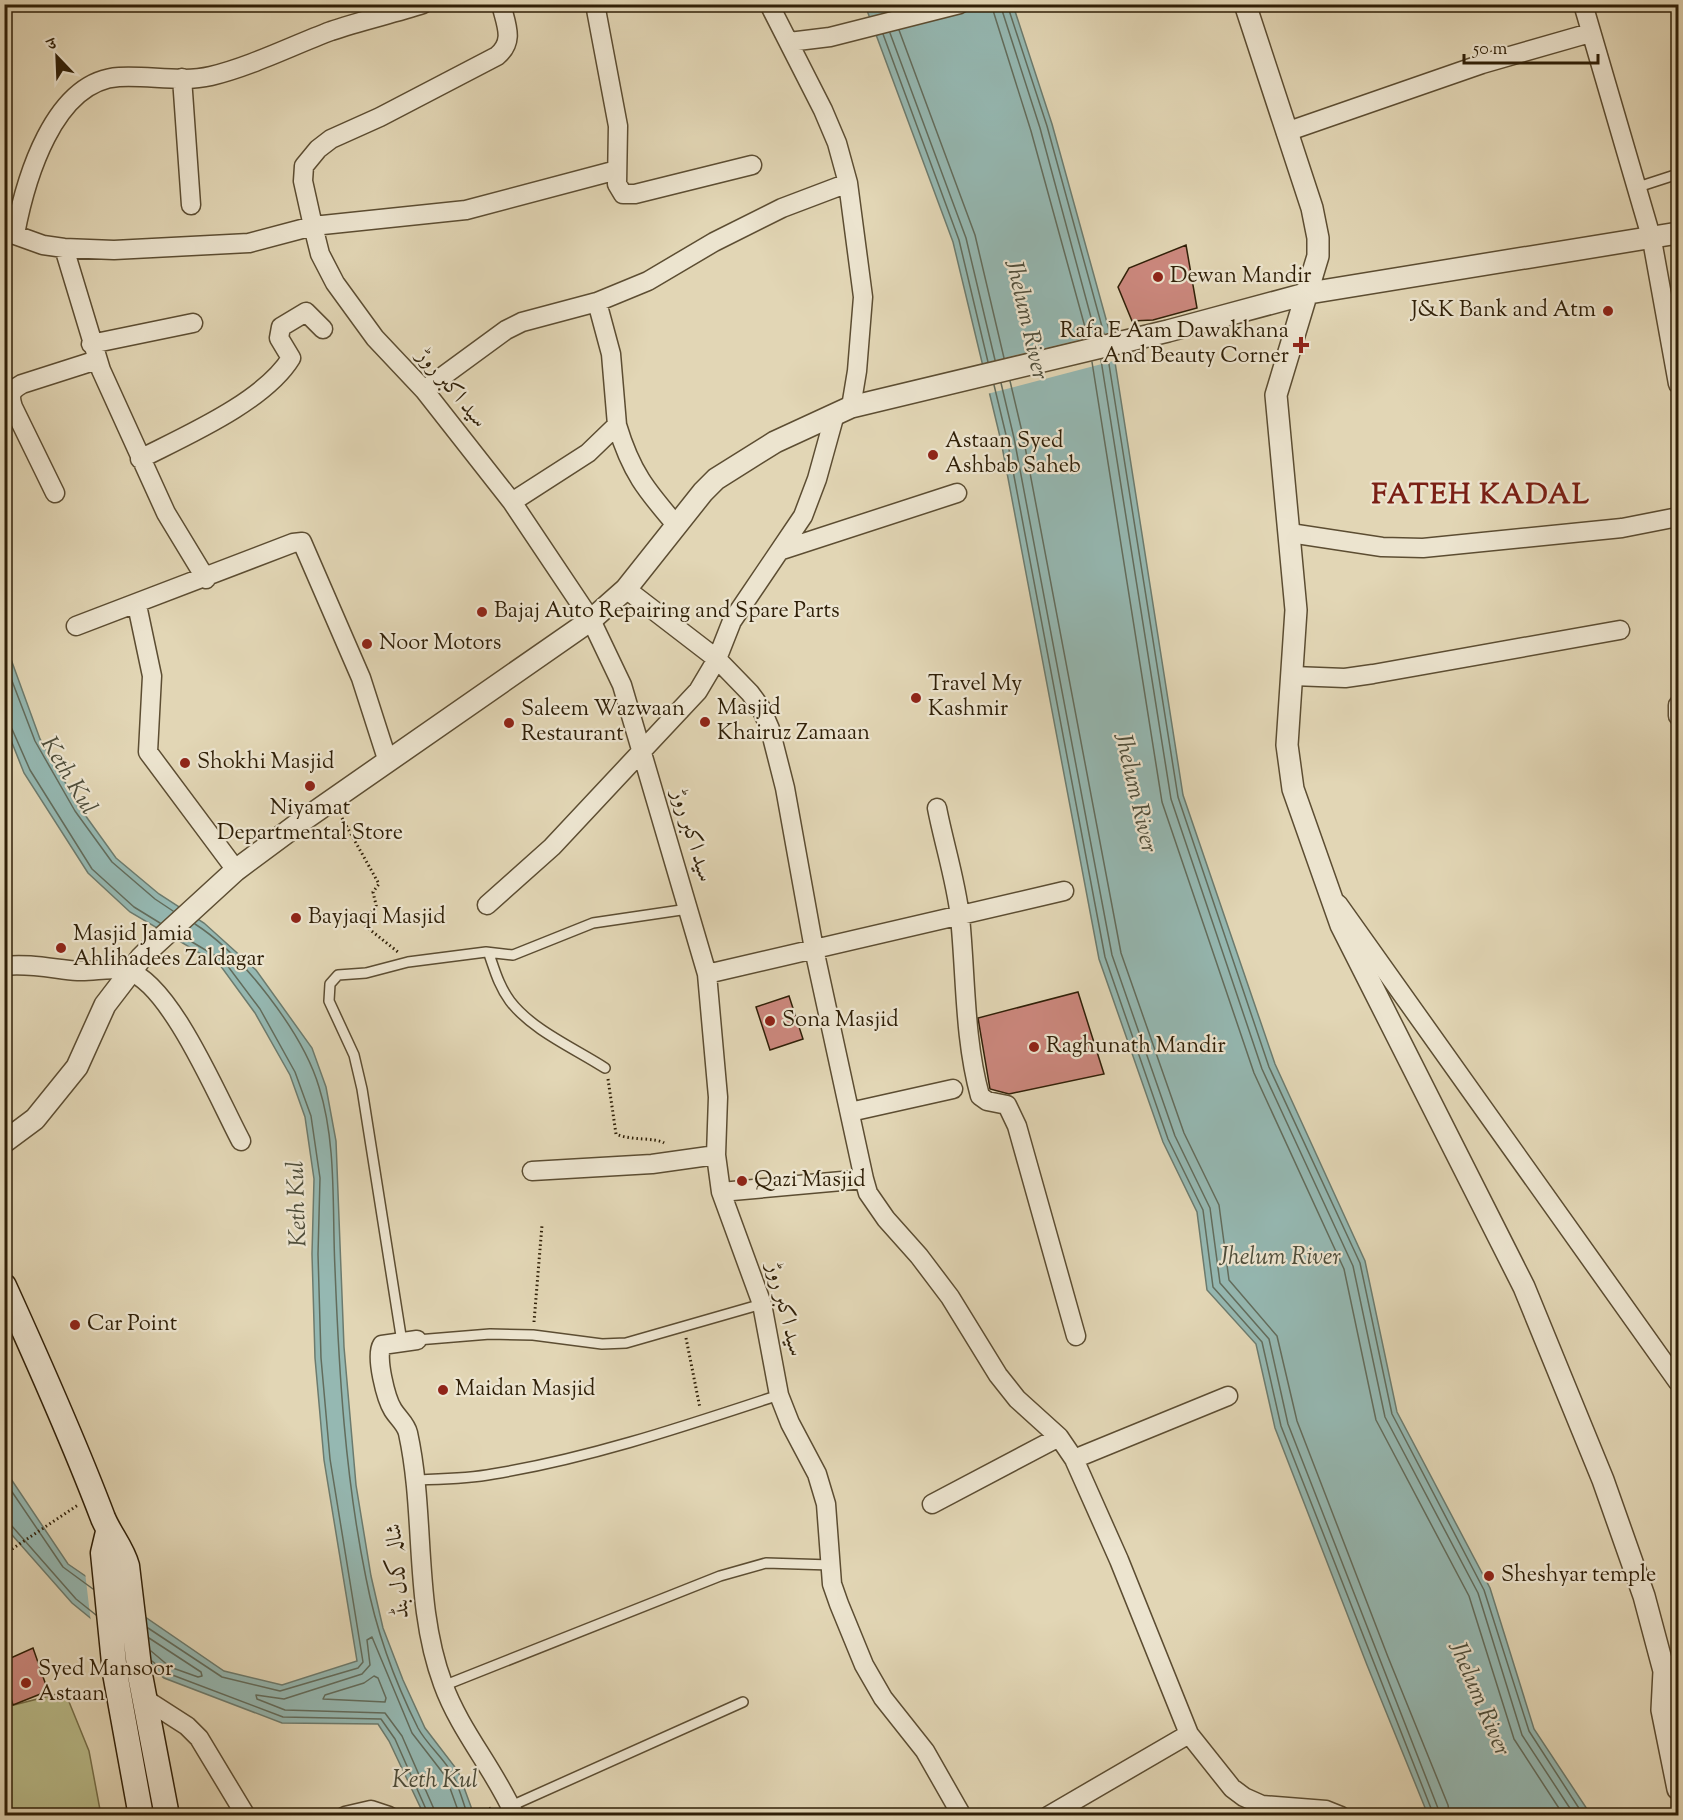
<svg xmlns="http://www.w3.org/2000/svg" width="1683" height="1820" viewBox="0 0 1683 1820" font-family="'Sorts Mill Goudy',Amiri,'Noto Serif Devanagari',serif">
<rect width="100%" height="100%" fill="#e2d6b5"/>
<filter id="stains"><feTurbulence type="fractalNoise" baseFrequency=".00333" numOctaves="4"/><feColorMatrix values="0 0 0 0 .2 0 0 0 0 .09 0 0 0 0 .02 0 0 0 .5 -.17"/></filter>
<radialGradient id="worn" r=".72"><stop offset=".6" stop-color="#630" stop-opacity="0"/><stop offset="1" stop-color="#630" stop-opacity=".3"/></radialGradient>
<path fill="#b9bc8a" stroke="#746e48" stroke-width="1.5" d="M65 1692 89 1751 101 1815 5 1816V1712L10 1706Z"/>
<path fill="#95b8b2" stroke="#6c7b6e" stroke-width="1.5" d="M865 5H1013L1052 124 1111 337 1183 795 1275 1064 1365 1261 1397 1412 1490 1588 1534 1729 1591 1815H1428L1367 1665 1275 1428 1256 1344 1207 1290 1197 1212 1163 1142 1099 959 1001 441 953 242Z
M4 640 40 739 80 808 116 858 159 894 204 923 256 970 312 1048 326 1087 336 1141 344 1347 356 1485 371 1576 383 1628 403 1680 425 1728 458 1771 474 1815H424L389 1741 378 1724 282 1723 164 1678 72 1603 5 1527V1470L68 1564 224 1671 282 1685 357 1661 324 1460 315 1358 312 1254 314 1179 305 1117 290 1075 255 1013 220 965 130 912 88 873 24 773 5 725Z"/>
<path fill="#e2d6b5" d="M1112 332 1117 360 987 394 979 364Z
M85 1572 137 1609 143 1666 91 1623Z"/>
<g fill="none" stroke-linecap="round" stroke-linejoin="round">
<path stroke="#626c5c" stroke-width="1.5" d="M991 4 1031 131 1088 338
M1000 4 1040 128 1096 336
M1007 4 1047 126 1104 334
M899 30 975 235 1004 358
M890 33 966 238 995 360
M883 34 959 240 988 362
M1108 358 1178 797 1269 1067 1360 1263 1392 1414 1484 1590 1529 1731 1584 1816
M1101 360 1171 799 1262 1069 1353 1266 1385 1417 1478 1593 1522 1735 1575 1816
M1092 362 1162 802 1254 1073 1344 1269 1376 1420 1469 1596 1514 1739 1564 1816
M1010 381 1023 436 1121 953 1184 1133 1219 1205 1229 1280 1277 1336 1297 1421 1388 1657 1448 1805 1450 1816
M1001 383 1014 438 1112 955 1175 1136 1210 1208 1220 1283 1269 1339 1288 1424 1441 1816
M994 385 1007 439 1105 957 1168 1139 1203 1210 1213 1287 1262 1342 1281 1426 1434 1816
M4 660 35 741 75 811 112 862 155 899 173 911
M4 725 12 729 30 770 92 869 134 907 160 923
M195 924C242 954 303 1033 319 1087 337 1144 332 1210 335 1269 339 1372 345 1476 366 1578 376 1630 394 1680 418 1728 427 1745 444 1758 453 1775 459 1787 463 1802 468 1816
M4 1480 63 1567 93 1589
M4 1523 11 1525 76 1599 96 1615
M148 1628 222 1677 280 1691 358 1668 363 1662 330 1459 321 1358 318 1254 320 1178 311 1116 295 1072 260 1009 224 961 182 936
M149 1638 201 1672 202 1676 198 1677 170 1667 151 1651
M152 1661 167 1673 283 1717 381 1719 395 1739 429 1816
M374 1676 378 1678 386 1698 385 1702 323 1699 325 1695 364 1683Z
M437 1816 402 1736 385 1713 285 1710 257 1699 256 1695 284 1699 362 1674 370 1665 367 1640 372 1637 412 1733 446 1777 460 1816"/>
</g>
<path fill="#cc887e" stroke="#2f1f07" stroke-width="1.5" d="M1186 245 1197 308 1153 320 1132 321 1118 287 1129 268Z
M1078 992 1104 1074 1009 1094 990 1089 978 1018Z
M789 996 803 1039 770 1050 756 1007Z
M33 1648 48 1691 13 1705 4 1676V1661Z"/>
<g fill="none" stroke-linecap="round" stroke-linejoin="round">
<g stroke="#5c4d32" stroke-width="12">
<path id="service" d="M1638 187 1678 174
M489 954C495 971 499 986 510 1001 532 1030 574 1048 605 1068
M417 1340 490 1334 533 1335 602 1344 626 1343 762 1304
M402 1342 362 1089 354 1055 329 1001 330 984 338 975 366 973 408 962 486 952 513 955 593 923 688 909
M415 1480C441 1479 467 1479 493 1474 591 1458 685 1426 779 1395
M443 1686 720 1576 766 1563 831 1565
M511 1806 743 1702"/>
</g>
<g stroke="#5c4d32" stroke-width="21">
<path id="minor" d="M501 4C506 25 515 41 497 56L380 117 331 139 318 149 304 166 303 181 313 226 320 254 335 283 375 338 424 390 512 502 591 620 622 685 707 974 718 1097 716 1155 721 1192 762 1304 779 1395 790 1423 817 1474 826 1504 832 1584 839 1604 864 1665 883 1698 925 1751 962 1816
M595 4 618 126 617 184 623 194H635L752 165
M769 4 823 110 837 143 848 183 863 297 857 371 851 407
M1583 4 1652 240 1678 384
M789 42 830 37 960 4
M182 78 191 205
M1286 132 1482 64 1590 33
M4 231 43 245 64 248 114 250 249 243 313 226 466 210 617 170
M15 234C25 181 53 81 119 77 149 75 181 83 211 76 252 66 291 46 331 31 360 21 392 14 423 4
M64 248 101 370 166 513 206 579
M91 344 193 323
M424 390 506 330 522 322 597 302 648 281 714 242 782 208 848 183
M617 425C631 472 646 490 677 526
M140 459C185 436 264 402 291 358L279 338 281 327 306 312 323 329
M55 493 13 407C9 395 11 390 22 384L97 360
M512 502 588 453 617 425 611 354 597 302
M1290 533 1382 547 1423 548 1622 528 1678 517
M782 550 957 493
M626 589 717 659 750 693 761 708 770 729 785 788 814 949 864 1179 868 1193 886 1219 919 1256 950 1297 998 1375 1017 1399 1059 1437 1074 1459 1119 1560 1189 1734 1232 1788 1244 1797 1262 1805 1326 1810 1341 1816
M137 605 152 676 148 752 236 870
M76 626 293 543 302 542 361 678 388 762
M1293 676 1345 678 1373 674 1620 630
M1678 705V716
M937 808C944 844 956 881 960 917 966 977 964 1038 980 1096L987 1101 1007 1105 1017 1126 1076 1336
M1338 904 1678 1382
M487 905 552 847 698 691 717 659 732 621 803 516 817 479 835 414
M4 966C29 963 54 969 78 971 94 972 113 966 128 971 171 984 219 1100 241 1141
M707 974 1064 891
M850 1112 953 1089
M532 1171 652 1164 716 1155
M721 1192 864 1179
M417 1340 382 1345C375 1356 386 1399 393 1410 398 1418 406 1424 408 1433 426 1515 413 1604 443 1684 460 1731 495 1770 515 1816
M1074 1459 1228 1396
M932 1504 1059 1437
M145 1699 187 1726 199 1738 246 1816
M345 1816 371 1810 389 1816
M1048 1816 1189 1734"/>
</g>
<g stroke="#5c4d32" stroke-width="24">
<path id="tertiary" d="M1245 4 1312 208 1318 238V256L1276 395 1296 610 1287 745 1293 789 1341 925 1524 1287 1603 1480 1644 1596 1664 1671 1662 1710 1678 1789
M4 1142 35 1119 77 1067 105 1005 141 958 153 946 236 870 302 821 591 620 626 589 703 492 716 479 775 442 851 407 1168 331 1309 293 1678 233"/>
</g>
<g stroke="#2f1f07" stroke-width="27">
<path id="secondary" d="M4 1286C39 1363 73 1439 103 1518 110 1535 122 1548 127 1566L140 1675 167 1816
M108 1532 103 1553 115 1673 141 1816"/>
</g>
<path stroke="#2f1f07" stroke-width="3" stroke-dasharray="1.5 3" stroke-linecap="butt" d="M342 818 379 884 373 892 377 909 362 915 364 925 398 952
M608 1079 616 1134C632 1141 654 1137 664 1143
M534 1322 542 1225
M686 1338 700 1408
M12 1549 78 1505
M473 1816 491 1808"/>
<use href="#service" stroke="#ece4cf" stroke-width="9"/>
<use href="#minor" stroke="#ece4cf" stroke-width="18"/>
<use href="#tertiary" stroke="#ece4cf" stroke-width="21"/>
<use href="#secondary" stroke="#ece4cf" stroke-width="24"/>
</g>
<g fill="#8f2418" stroke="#ece4cf" stroke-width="2">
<circle cx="1158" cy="277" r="6"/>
<circle cx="1608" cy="311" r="6"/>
<path d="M1298 336h6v6h6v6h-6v6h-6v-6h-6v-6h6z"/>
<circle cx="933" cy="455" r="6"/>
<circle cx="482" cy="612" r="6"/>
<circle cx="367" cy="644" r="6"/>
<circle cx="916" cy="698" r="6"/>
<circle cx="705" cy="722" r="6"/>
<circle cx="509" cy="723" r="6"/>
<circle cx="185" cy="763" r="6"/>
<circle cx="310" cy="786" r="6"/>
<circle cx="296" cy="918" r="6"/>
<circle cx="61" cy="948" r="6"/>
<circle cx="770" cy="1021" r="6"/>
<circle cx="1034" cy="1047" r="6"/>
<circle cx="742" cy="1181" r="6"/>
<circle cx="75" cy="1325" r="6"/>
<circle cx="443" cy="1390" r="6"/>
<circle cx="1489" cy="1576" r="6"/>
<circle cx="26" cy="1683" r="6"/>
</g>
<g text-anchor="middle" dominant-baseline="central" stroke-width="4.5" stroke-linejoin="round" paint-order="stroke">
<g font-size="22" fill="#2f1f07" stroke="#ece4cf" text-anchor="start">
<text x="1170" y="277">Dewan Mandir</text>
<text x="1596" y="311" text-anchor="end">J&amp;K Bank and Atm</text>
<text x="1289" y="332" text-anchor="end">Rafa E Aam Dawakhana<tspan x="1289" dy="25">And Beauty Corner</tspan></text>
<text x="945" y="442">Astaan Syed<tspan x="945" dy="25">Ashbab Saheb</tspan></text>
<text x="494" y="612">Bajaj Auto Repairing and Spare Parts</text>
<text x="379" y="644">Noor Motors</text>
<text x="928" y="685">Travel My<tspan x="928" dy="25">Kashmir</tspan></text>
<text x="717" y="709">Masjid<tspan x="717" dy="25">Khairuz Zamaan</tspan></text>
<text x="521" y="710">Saleem Wazwaan<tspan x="521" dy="25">Restaurant</tspan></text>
<text x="197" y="763">Shokhi Masjid</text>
<text x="310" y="809" text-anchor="middle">Niyamat<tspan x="310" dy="25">Departmental Store</tspan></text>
<text x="308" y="918">Bayjaqi Masjid</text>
<text x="73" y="935">Masjid Jamia<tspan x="73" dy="25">Ahlihadees Zaldagar</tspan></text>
<text x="782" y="1021">Sona Masjid</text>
<text x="1046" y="1047">Raghunath Mandir</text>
<text x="754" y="1181">Qazi Masjid</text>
<text x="87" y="1325">Car Point</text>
<text x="455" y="1390">Maidan Masjid</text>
<text x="1501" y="1576">Sheshyar temple</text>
<text x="38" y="1670">Syed Mansoor<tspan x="38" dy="25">Astaan</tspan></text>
</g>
<g font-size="22" fill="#2f1f07" stroke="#ece4cf">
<text transform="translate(451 389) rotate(50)">سید اکبر روڑ</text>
<text transform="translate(691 836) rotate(73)">سید اکبر روڑ</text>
<text transform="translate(784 1310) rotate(76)">سید اکبر روڑ</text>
<text transform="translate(399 1571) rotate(-95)">شالہ کدل بنڈ</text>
</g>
<g font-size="24" font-style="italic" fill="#4e4d3a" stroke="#ece4cf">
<text transform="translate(1026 320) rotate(77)">Jhelum River</text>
<text transform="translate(68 776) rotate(59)">Keth Kul</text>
<text transform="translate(1135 793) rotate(77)">Jhelum River</text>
<text transform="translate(298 1204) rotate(-92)">Keth Kul</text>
<text x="1280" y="1258">Jhelum River</text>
<text transform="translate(1479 1699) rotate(67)">Jhelum River</text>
<text x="435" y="1781">Keth Kul</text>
</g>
<g font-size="28" font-weight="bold" letter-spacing="1.5" fill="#7a1f14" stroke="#ece4cf">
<text x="1481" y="496">FATEH KADAL</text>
</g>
</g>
<rect width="1683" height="1820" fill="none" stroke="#e2d6b5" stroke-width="24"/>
<rect x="6" y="6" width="1671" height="1808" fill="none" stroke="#2f1f07" stroke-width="3"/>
<rect x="12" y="12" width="1659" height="1796" fill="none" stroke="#2f1f07" stroke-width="1.5"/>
<g transform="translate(57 57) rotate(337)" stroke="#ece4cf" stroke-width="4.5" paint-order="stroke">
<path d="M0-4.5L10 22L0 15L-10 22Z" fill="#2f1f07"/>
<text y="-9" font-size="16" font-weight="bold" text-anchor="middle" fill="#2f1f07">उ</text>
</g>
<path d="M1464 54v9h134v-9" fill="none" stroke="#2f1f07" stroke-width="3"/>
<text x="1473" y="54" font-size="18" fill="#2f1f07" stroke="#ece4cf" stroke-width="4.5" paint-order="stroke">50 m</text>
<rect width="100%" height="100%" filter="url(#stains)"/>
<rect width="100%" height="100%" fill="url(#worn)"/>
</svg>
